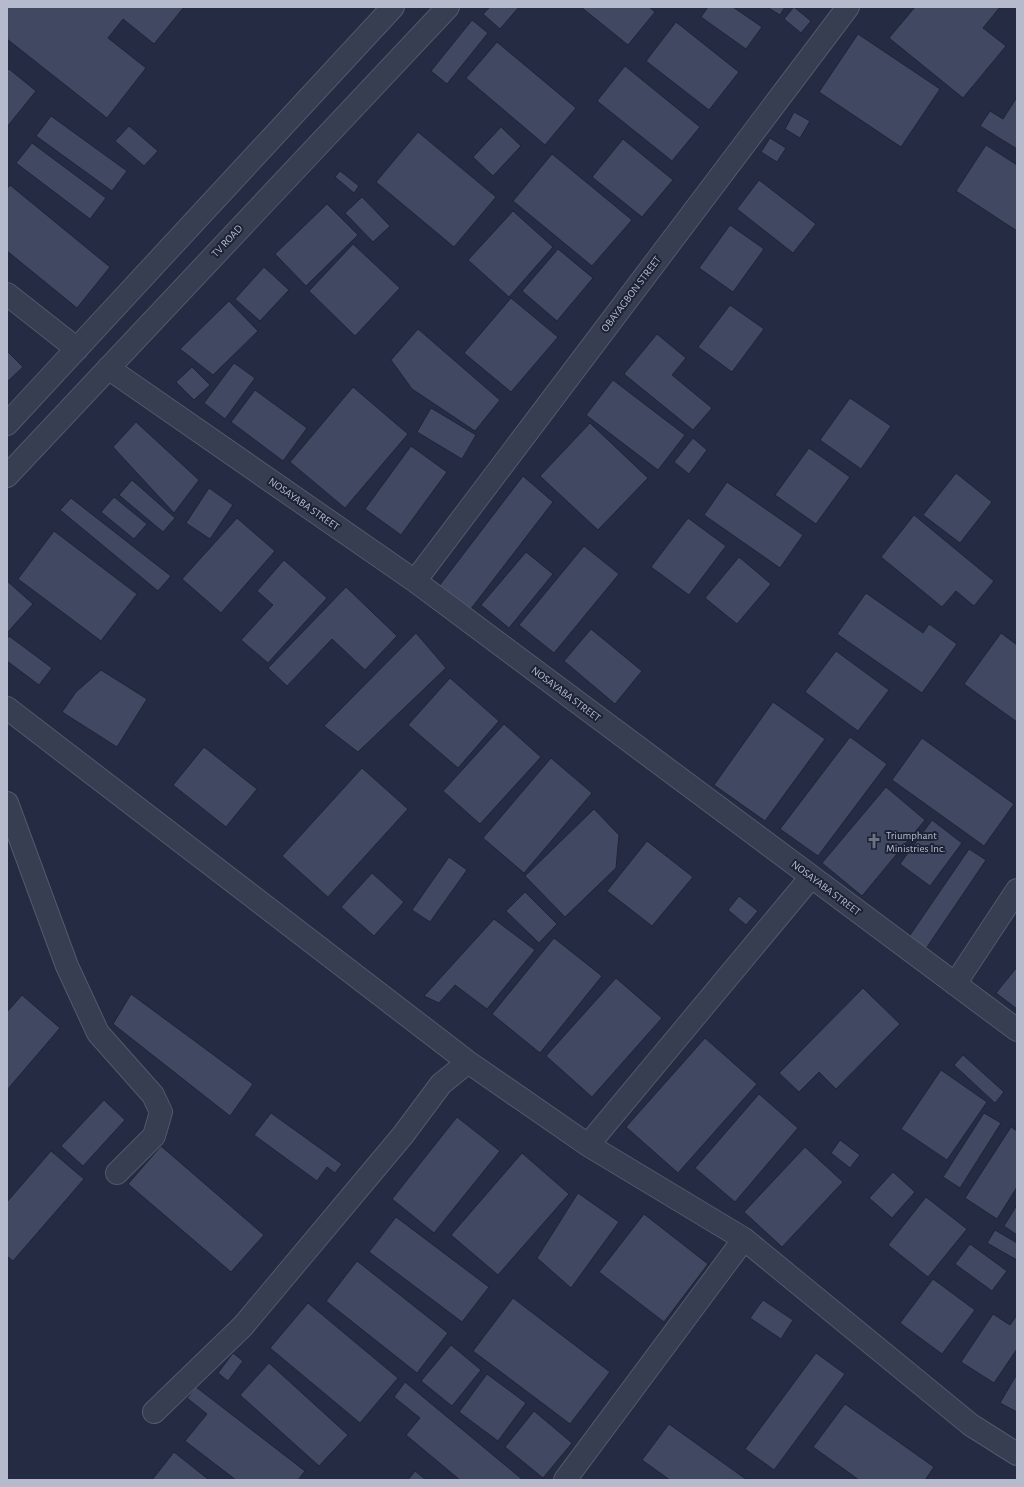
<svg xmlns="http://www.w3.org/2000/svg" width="1024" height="1487" viewBox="0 0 1024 1487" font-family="'Alegreya Sans',sans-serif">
<rect width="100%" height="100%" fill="#242b42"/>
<path fill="#404862" stroke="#1f2538" d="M7 7H184L154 44 123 19 108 38 146 68 107 118 7 39Z
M490 7H519L500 29 483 14Z
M581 7H649L655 12 628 45Z
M708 7H733L762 27 746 49 701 17Z
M767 7H785L780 15Z
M794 7 811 21 801 33 784 19Z
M915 7H1000L983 28 1006 46 963 98 889 38Z
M472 20 488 33 447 84 431 71Z
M676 22 739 72 709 110 646 61Z
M858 34 940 89 901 147 819 92Z
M497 42 576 108 545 145 466 78Z
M625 66 700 127 672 161 597 101Z
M9 69 36 91 7 127V71Z
M1017 97V149L980 126 990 111 1003 119Z
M794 112 810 121 800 138 785 129Z
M51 116 127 171 112 191 36 136Z
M129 126 158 151 144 166 115 141Z
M501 127 521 146 493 176 473 157Z
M418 132 496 197 454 247 376 182Z
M770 138 786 148 777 162 761 152Z
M623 139 673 180 642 217 592 177Z
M32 143 106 198 90 219 16 163Z
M986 145 1017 165V231L956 191Z
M552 154 632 220 592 266 513 201Z
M340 171 359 186 354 193 335 177Z
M759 180 816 224 793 253 737 209Z
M10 185 110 267 77 308 7 251V189Z
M362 197 390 226 373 242 345 213Z
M327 204 358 235 306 286 275 254Z
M513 211 553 247 509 297 468 260Z
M730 225 764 249 733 292 699 268Z
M353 244 400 288 355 336 309 291Z
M558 249 593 278 557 321 522 291Z
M264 267 289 290 260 321 235 299Z
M511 298 558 337 511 392 464 353Z
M229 301 258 331 213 375 180 349Z
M730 305 764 329 732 372 698 347Z
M418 329 500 400 475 431 412 389 391 360Z
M657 334 686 358 672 375 712 408 693 430 624 374Z
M7 351 23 367 7 382Z
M234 363 255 378 225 419 204 403Z
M192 367 210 385 194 400 176 382Z
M613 380 685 435 658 470 586 415Z
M353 387 408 434 345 508 290 462Z
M255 390 307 428 283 461 231 422Z
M850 398 891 426 861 469 820 440Z
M431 408 476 435 462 459 417 432Z
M136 422 199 480 174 513 113 447Z
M590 423 648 478 598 530 540 476Z
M693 438 707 450 689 474 674 462Z
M411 446 447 472 401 535 365 509Z
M809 448 850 477 816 524 775 495Z
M956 473 992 502 960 543 923 515Z
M523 476 553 502 467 614 436 590Z
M132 480 175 518 163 532 119 495Z
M727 482 803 535 780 568 704 515Z
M209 488 233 505 210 539 186 523Z
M114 497 147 524 134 539 101 512Z
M71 498 171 576 158 591 60 510Z
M914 515 994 581 974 606 956 591 942 607 881 557Z
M237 518 275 551 221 613 182 579Z
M688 518 726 546 689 595 651 567Z
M54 531 137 594 101 641 18 579Z
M584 546 619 574 554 653 519 625Z
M526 552 553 574 509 628 481 605Z
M739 557 771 584 737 624 705 598Z
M284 560 327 598 268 663 241 640 273 605 257 591Z
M7 581 33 604 7 633Z
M346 587 397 636 365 670 332 639 287 686 268 668Z
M866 593 923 633 929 624 957 644 922 693 837 634Z
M591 629 642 671 615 704 564 661Z
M416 633 446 668 358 752 324 726Z
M1001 633 1017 645V722L964 684Z
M9 636 52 668 39 685 7 661V639Z
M836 651 889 690 858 731 805 692Z
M101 670 147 699 117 747 62 712 76 692Z
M450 678 499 721 458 768 408 725Z
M773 702 825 739 765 821 714 785Z
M504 724 541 757 480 824 443 791Z
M850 737 887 764 818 856 780 829Z
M922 738 1014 804 984 846 892 780Z
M204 747 257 789 226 827 173 785Z
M551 758 592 793 524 873 483 838Z
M362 768 408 809 328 897 282 856Z
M886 787 925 820 862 896 822 863Z
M594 809 619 835 616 868 565 917 525 876Z
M932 820 962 843 930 886 900 864Z
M647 841 693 877 652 926 607 891Z
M969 849 986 860 923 953 906 941Z
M449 857 467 870 430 922 412 910Z
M372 873 404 902 374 936 341 907Z
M525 892 557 924 539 943 506 911Z
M739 896 758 911 746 925 728 910Z
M494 919 535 950 487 1009 455 985 439 1003 424 996Z
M554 938 602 976 540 1053 492 1014Z
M1017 967V1009L996 993Z
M616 978 662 1018 592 1097 546 1056Z
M863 988 900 1024 836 1089 819 1072 799 1092 779 1073Z
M131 994 253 1084 230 1116 113 1024Z
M22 995 60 1028 7 1090V1012Z
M705 1038 757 1084 678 1173 626 1127Z
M963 1055 1004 1092 995 1103 954 1065Z
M941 1070 987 1102 947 1160 901 1129Z
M759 1094 798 1128 735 1202 695 1168Z
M104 1100 125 1120 83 1166 61 1146Z
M271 1113 342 1164 335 1173 327 1167 317 1181 254 1135Z
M984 1113 1001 1123 960 1188 943 1177Z
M457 1117 500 1151 434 1233 392 1199Z
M1011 1127 1017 1131V1187L997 1219 965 1198Z
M840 1140 860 1155 850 1168 831 1153Z
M161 1146 264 1235 231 1272 128 1184Z
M805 1147 843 1182 782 1247 744 1212Z
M51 1151 84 1179 13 1261 7 1256V1202Z
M522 1153 569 1194 498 1275 451 1235Z
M893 1172 915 1192 892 1218 869 1198Z
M578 1193 619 1222 571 1288 537 1258Z
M926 1197 967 1229 928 1277 888 1245Z
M1017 1205V1235L1004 1226Z
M644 1214 708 1264 664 1322 599 1272Z
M396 1217 489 1287 462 1322 369 1252Z
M995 1230 1017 1243V1260L987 1243Z
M970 1244 1007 1271 992 1291 955 1264Z
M357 1261 448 1333 417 1373 326 1301Z
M933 1279 975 1310 942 1354 900 1323Z
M513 1298 610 1372 570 1424 473 1351Z
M763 1300 793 1320 781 1339 750 1318Z
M308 1303 398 1378 360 1423 270 1348Z
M993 1314 1010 1325 1017 1315V1349L994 1383 961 1362Z
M451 1345 481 1370 452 1406 421 1381Z
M233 1353 243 1361 228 1381 218 1373Z
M816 1353 845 1374 774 1470 745 1449Z
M269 1363 348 1435 319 1466 240 1395Z
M487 1374 526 1403 498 1441 459 1412Z
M1017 1374V1412L1000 1403Z
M405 1382 523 1480H460L406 1435 420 1418 394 1397Z
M196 1387 305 1471 298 1480H236L185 1441 207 1414 187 1398Z
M845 1404 934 1467 925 1480H859L813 1447Z
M534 1411 572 1443 543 1478 505 1447Z
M669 1424 747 1480H670L642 1460Z
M174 1452 209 1480H152Z
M415 1471 426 1480H408Z"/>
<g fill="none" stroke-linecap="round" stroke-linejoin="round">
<g stroke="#53596c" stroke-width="24">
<path id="minor" d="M7 294 77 349
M108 368 415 581 1017 1030
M7 424 393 7
M7 476 448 7
M415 581 848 7
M7 708 468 1062 588 1145 744 1239 971 1425 1017 1454
M7 803 67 966 98 1033 153 1095 161 1112 154 1136 117 1173
M955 984 1017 890
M588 1145 811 877
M154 1412 243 1326 403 1135 441 1084 468 1062
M565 1480 744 1239"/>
</g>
<use href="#minor" stroke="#383e51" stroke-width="22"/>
</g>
<defs>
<g id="church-bare" transform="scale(1.2)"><path d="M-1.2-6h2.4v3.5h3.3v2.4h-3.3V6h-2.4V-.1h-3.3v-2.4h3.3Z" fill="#6b7280" stroke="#1d2336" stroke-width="2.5" paint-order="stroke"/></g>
</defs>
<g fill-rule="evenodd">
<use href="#church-bare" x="874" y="841"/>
</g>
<g text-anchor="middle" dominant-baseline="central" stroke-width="4" stroke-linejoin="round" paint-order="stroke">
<g font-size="11" fill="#b5bacc" stroke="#1d2336">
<text transform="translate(227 241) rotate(-47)">TV ROAD</text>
<text transform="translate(631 294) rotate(-53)">OBAYAGBON STREET</text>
<text transform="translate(304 504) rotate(35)">NOSAYABA STREET</text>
<text transform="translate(566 694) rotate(37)">NOSAYABA STREET</text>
<text transform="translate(826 888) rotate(37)">NOSAYABA STREET</text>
</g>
<g font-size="11" fill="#b5bacc" stroke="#1d2336" text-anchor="start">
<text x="886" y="835">Triumphant<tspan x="886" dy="13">Ministries Inc.</tspan></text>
</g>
</g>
<rect width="1024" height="1487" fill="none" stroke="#b5bacc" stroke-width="16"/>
</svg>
